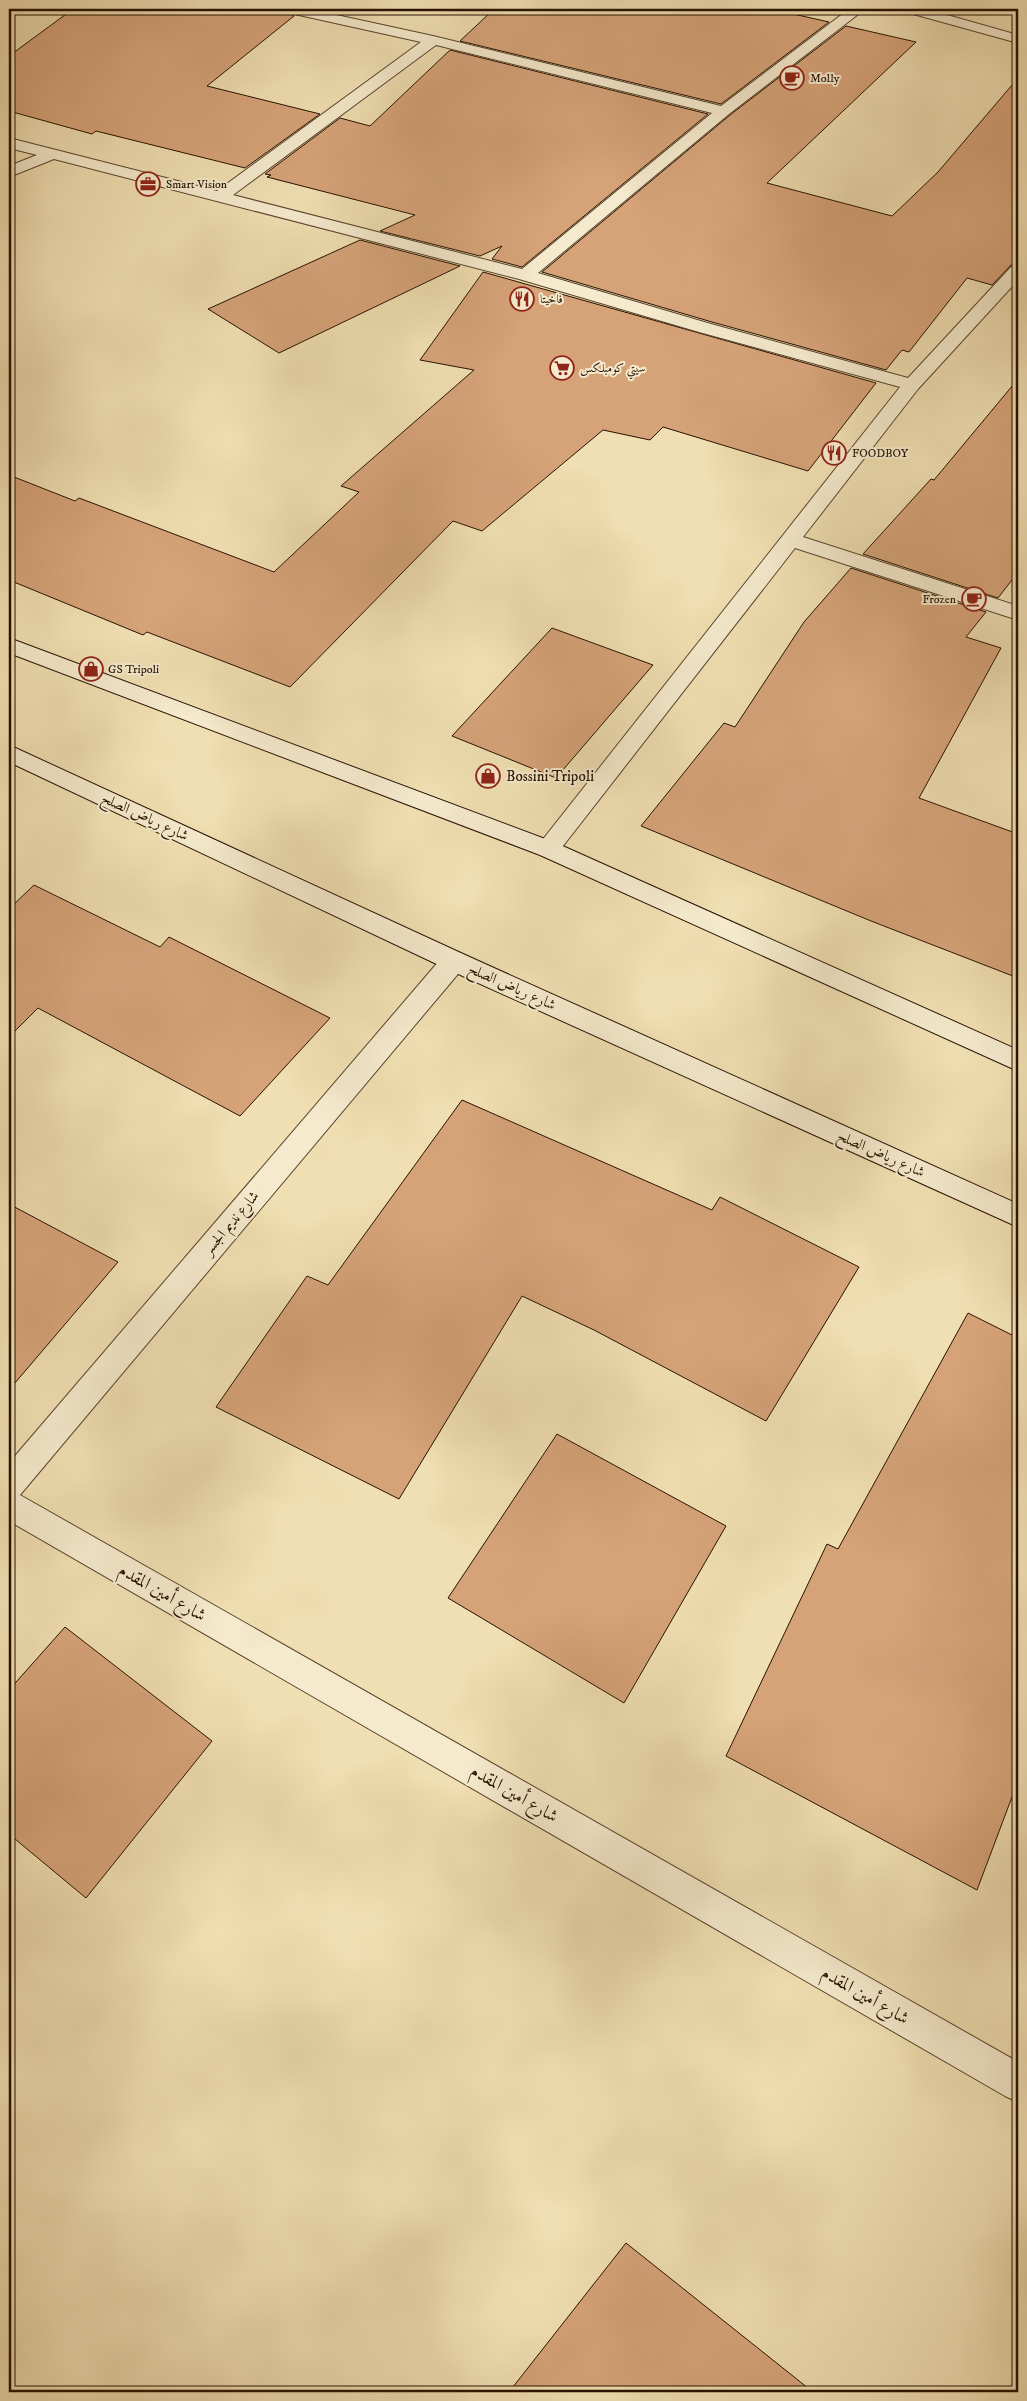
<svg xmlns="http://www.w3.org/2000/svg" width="1027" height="2401" viewBox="0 0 1027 2401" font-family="'IM FELL DW Pica',Amiri,serif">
<rect width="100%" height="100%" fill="#f0dfb2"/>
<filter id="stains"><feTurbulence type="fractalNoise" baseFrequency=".004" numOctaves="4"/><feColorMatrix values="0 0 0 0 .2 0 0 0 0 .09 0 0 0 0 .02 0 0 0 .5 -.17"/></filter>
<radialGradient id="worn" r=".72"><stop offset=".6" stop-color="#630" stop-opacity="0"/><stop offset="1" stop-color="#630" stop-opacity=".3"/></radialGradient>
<path fill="#d6a379" stroke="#271100" d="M73 9H281L294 16 207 86 320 114 245 168 96 131 92 134 9 111V56Z
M494 9H771L829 22 721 104 460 41Z
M846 26 916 42 767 183 892 216 938 172 1018 78V263L1011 265 992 285 967 278 909 352 902 350 886 370 712 322 542 272 730 115Z
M450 50 708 114 522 267 492 259 502 246 480 256 380 231 415 215 267 177 271 175 265 174 340 118 370 126Z
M360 240 460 266 279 353 208 309Z
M483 272 876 383 808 471 663 427 650 440 603 430 482 531 453 521 290 687 147 632 143 635 9 580V475L75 501 79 498 274 572 359 492 341 486 474 370 420 360Z
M1018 379V572L998 598 863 554 931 479 934 480Z
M851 568 986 612 966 637 1001 648 919 798 1018 834V978L871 921 641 826 724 723 735 727 804 622Z
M552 628 653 665 556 778 452 736Z
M34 885 160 947 169 937 330 1018 240 1116 38 1008 9 1037V909Z
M462 1100 712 1210 720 1197 859 1267 766 1421 594 1330 522 1296 399 1499 216 1407 307 1276 328 1285Z
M9 1204 118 1262 9 1390Z
M968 1313 1018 1338V1781L977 1890 726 1756 827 1544 838 1549Z
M557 1434 726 1526 624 1703 448 1598Z
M65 1627 212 1741 86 1898 9 1834V1690Z
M626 2243 813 2392H509Z"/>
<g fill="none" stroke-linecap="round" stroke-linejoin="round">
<g stroke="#59442c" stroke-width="2">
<path id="street" d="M283 9H309L433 36 721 106 849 9H865L729 114 538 273 711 324 908 378 1012 266 1018 265V280L918 389 803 537 1018 606V620L795 548 556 855 548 857 540 855 536 849 540 843 900 387 699 332 519 279 54 159 9 177V166L37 155 9 148V138L217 191 421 42 290 13ZM436 45 712 113 522 269 233 195Z
M904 9H926L1018 35V43L906 12Z
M454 952 463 954 466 961 463 968 20 1495 1018 2062V2102L1005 2096 9 1521V1463L445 954Z"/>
</g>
<g stroke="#271100" stroke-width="2">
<path id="secondary" d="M9 638 556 843 1018 1050V1071L540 855 9 653Z
M9 745 463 954 1018 1204V1227L445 968 9 762Z"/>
</g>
<use href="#street" fill="#f5eacd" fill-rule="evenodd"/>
<use href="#secondary" fill="#f5eacd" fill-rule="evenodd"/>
</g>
<defs>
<g id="cafe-ring" transform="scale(1.25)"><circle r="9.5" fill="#f5eacd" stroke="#8f2418" stroke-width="1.5"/><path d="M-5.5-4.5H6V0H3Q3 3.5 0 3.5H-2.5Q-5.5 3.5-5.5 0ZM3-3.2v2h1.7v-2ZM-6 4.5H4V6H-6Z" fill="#8f2418"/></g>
<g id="office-ring" transform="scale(1.25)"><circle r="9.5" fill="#f5eacd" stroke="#8f2418" stroke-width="1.5"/><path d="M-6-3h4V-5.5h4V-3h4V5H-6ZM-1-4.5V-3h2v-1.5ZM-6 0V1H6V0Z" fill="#8f2418"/></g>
<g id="restaurant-ring" transform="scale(1.25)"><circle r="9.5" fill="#f5eacd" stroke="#8f2418" stroke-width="1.5"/><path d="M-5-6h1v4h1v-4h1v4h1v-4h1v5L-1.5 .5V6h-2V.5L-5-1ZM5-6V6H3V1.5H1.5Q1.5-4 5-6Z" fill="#8f2418"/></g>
<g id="supermarket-ring" transform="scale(1.25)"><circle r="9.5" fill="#f5eacd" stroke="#8f2418" stroke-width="1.5"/><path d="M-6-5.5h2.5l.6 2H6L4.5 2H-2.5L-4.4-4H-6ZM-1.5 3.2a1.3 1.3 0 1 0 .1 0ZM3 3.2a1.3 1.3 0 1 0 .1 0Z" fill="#8f2418"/></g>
<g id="shop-ring" transform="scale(1.25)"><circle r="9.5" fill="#f5eacd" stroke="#8f2418" stroke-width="1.5"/><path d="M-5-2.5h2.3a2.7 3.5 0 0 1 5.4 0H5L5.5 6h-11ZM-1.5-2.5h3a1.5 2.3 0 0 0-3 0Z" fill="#8f2418"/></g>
</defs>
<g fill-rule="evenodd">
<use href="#cafe-ring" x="792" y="78"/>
<use href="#office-ring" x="148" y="184"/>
<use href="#restaurant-ring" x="522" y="299"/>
<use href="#supermarket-ring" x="562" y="368"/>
<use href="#restaurant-ring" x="834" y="453"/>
<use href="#cafe-ring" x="974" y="599"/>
<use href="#shop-ring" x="91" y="669"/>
<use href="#shop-ring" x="488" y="776"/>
</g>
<g text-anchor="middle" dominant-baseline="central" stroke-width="4" stroke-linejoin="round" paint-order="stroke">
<g font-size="12" fill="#271100" stroke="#f5eacd" text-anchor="start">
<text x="810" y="78">Molly</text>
<text x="166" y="184">Smart Vision</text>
<text x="540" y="299">فاخيتا</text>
<text x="580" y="368">سيتي كومبلكس</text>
<text x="852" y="453">FOODBOY</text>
<text x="956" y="599" text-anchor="end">Frozen</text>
<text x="108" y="669">GS Tripoli</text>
</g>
<g font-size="15" fill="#271100" stroke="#f5eacd" text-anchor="start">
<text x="506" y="776">Bossini Tripoli</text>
</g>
<g font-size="15" fill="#271100" stroke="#f5eacd">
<text transform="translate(145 817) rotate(25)">شارع رياض الصلح</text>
<text transform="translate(512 987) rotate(24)">شارع رياض الصلح</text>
<text transform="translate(881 1154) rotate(24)">شارع رياض الصلح</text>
<text transform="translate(231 1223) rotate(-50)">شارع نديم الجسر</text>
</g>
<g font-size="18" fill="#271100" stroke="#f5eacd">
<text transform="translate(162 1593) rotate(30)">شارع أمين المقدم</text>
<text transform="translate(514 1794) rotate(30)">شارع أمين المقدم</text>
<text transform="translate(865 1996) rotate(30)">شارع أمين المقدم</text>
</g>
</g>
<rect width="1027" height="2401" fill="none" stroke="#f0dfb2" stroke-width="30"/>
<rect x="10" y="10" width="1007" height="2381" fill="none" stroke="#271100" stroke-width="2.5"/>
<rect x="15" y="15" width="997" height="2371" fill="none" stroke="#271100"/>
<rect width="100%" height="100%" filter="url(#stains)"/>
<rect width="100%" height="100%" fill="url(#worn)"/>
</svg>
